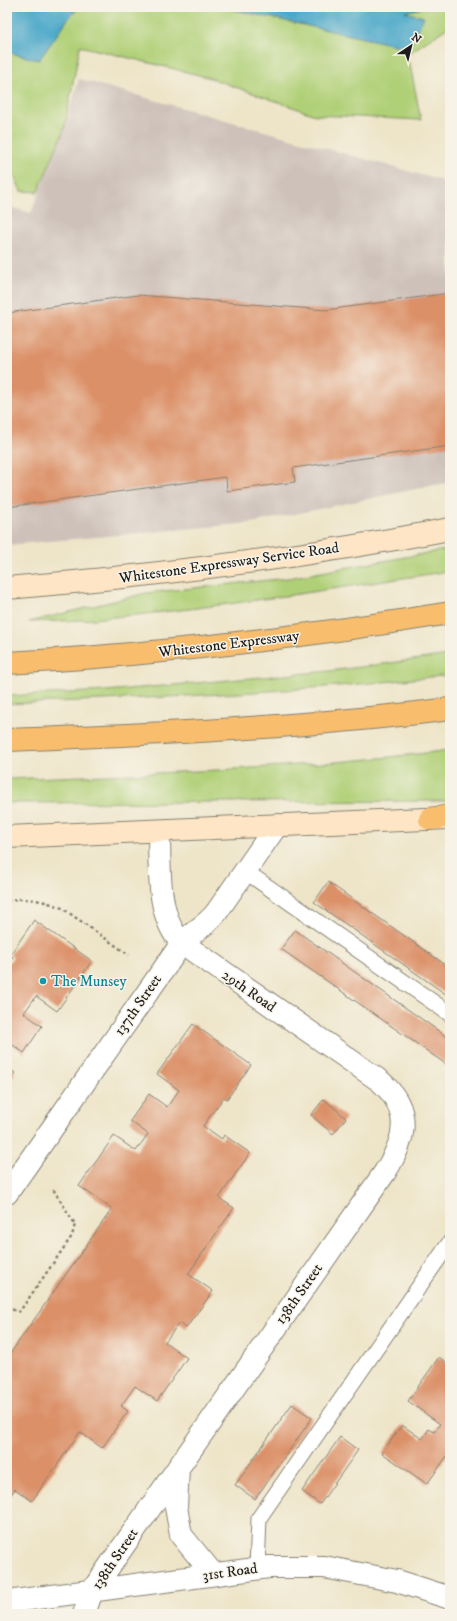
<svg xmlns="http://www.w3.org/2000/svg" width="457" height="1621" viewBox="0 0 457 1621" font-family="'IM FELL DW Pica',serif">
<rect width="100%" height="100%" fill="#f7f3e8"/>
<filter id="ink" filterUnits="userSpaceOnUse"><feTurbulence type="fractalNoise" baseFrequency=".025" numOctaves="2"/><feDisplacementMap in="SourceGraphic" scale="8" xChannelSelector="R" yChannelSelector="G"/><feConvolveMatrix kernelMatrix="1 2 1 2 8 2 1 2 1" color-interpolation-filters="sRGB"/></filter>
<filter id="wash" filterUnits="userSpaceOnUse"><feTurbulence type="fractalNoise" baseFrequency=".012" numOctaves="4" result="noise"/><feDisplacementMap in="SourceGraphic" scale="16" xChannelSelector="R" yChannelSelector="G"/><feGaussianBlur stdDeviation="0.9" result="paint"/><feColorMatrix in="noise" values="0 0 0 0 0 0 0 0 0 0 0 0 0 0 0 0 0 1.4 0 .05"/><feComposite in="paint" operator="in"/></filter>
<g filter="url(#wash)">
<rect width="100%" height="100%" fill="#eee5c9"/>
<path fill="#cec1ba" d="M79 79 450 183V482L251 523 7 545V206L31 213 64 130Z"/>
<path fill="#b0d077" stroke="#66764a" d="M79 7H222L409 48 404 12 421 8 422 7H450V26L403 57 410 64 421 120 315 115 207 77 80 46 64 130 38 192 21 191 10 166 7 150V52L39 60 68 19Z
M450 549V571C335 588 220 608 104 618 79 621 54 621 29 622L146 593 288 578Z
M450 655V675C303 692 155 698 7 704V696L106 691 330 671Z
M450 750V801L7 803V779C155 773 303 769 450 750Z"/>
<path fill="#4aa7c9" stroke="#336272" d="M7 7H79L68 19 39 60 7 52Z
M222 7H422L421 8 405 12 424 17 409 48Z"/>
<g id="blocks">
<path fill="#db9067" d="M450 293V446L293 468 295 482 227 491 226 477 7 507V313L138 295 326 310Z
M328 882 450 968V997L314 902Z
M34 920 92 961 57 1011 36 996 24 1013 42 1026 24 1053 7 1041V965L13 957 10 955Z
M295 930 450 1039V1067L281 949Z
M193 1024 251 1065 227 1099 224 1097 203 1126 222 1139 224 1135 250 1153 219 1198 234 1208 188 1274 213 1291 186 1328 179 1323 165 1342 187 1358 157 1401 135 1386 121 1406 128 1411 102 1448 80 1432 32 1501 15 1489 7 1500V1358L112 1209 79 1186 114 1136 136 1151 148 1134 130 1121 149 1094 167 1107 179 1090 157 1074Z
M7 1067 15 1073 7 1084Z
M324 1099 346 1118 333 1134 311 1115Z
M439 1357 450 1365V1452L427 1484 382 1453 402 1425 422 1439 429 1429 434 1432 440 1424 408 1401Z
M292 1404 312 1418 255 1499 235 1485Z
M340 1437 358 1450 320 1504 302 1491Z"/>
</g>
</g>
<g filter="url(#ink)">
<use href="#blocks" fill-opacity="0" stroke="#858072" stroke-width="1"/>
<g fill="none" stroke-linecap="round" stroke-linejoin="round">
<g stroke="#858072" stroke-width="17">
<path id="lane" d="M245 871 450 1014
M257 1569 259 1518 450 1242"/>
</g>
<g stroke="#858072" stroke-width="24">
<path id="street" d="M7 1193 182 943C192 932 206 926 216 913L277 825
M178 1468 176 1507 181 1535 213 1574
M7 1602 269 1567H324L397 1581 450 1598
M84 1614 92 1591 385 1172C406 1139 413 1110 380 1081L182 943C156 917 160 866 159 831"/>
</g>
<g stroke="#858072" stroke-width="24">
<path id="secondary" d="M7 588C156 576 304 557 450 529
M7 837 449 818"/>
</g>
<g stroke="#858072" stroke-width="24">
<path id="highway" d="M7 663C156 655 303 637 450 613
M7 740C155 734 303 728 450 709
M430 819 450 816"/>
</g>
<path stroke="#858072" stroke-width="2.5" stroke-dasharray="3 3" stroke-linecap="butt" d="M7 901C24 896 46 901 62 908L129 955
M7 1306 17 1312 20 1311 72 1236 75 1224 53 1189"/>
<use href="#lane" stroke="#fff" stroke-width="15"/>
<use href="#street" stroke="#fff" stroke-width="22"/>
<use href="#secondary" stroke="#fde5c5" stroke-width="22"/>
<use href="#highway" stroke="#f9be6d" stroke-width="22"/>
</g>
</g>
<circle fill="#0f9aa8" stroke="#f7f3e8" stroke-width="1.5" cx="43" cy="981" r="4"/>
<g text-anchor="middle" dominant-baseline="central" stroke-width="3" stroke-linejoin="round" paint-order="stroke">
<g font-size="15" fill="#1c1c1c" stroke="#f7f3e8">
<text transform="translate(229 563) rotate(-8)">Whitestone Expressway Service Road</text>
<text transform="translate(229 644) rotate(-7)">Whitestone Expressway</text>
<text transform="translate(249 991) rotate(35)">29th Road</text>
<text transform="translate(138 1005) rotate(-55)">137th Street</text>
<text transform="translate(299 1294) rotate(-55)">138th Street</text>
<text transform="translate(115 1559) rotate(-56)">138th Street</text>
<text transform="translate(230 1572) rotate(-8)">31st Road</text>
</g>
<g font-size="15" fill="#0d838f" stroke="#f7f3e8" text-anchor="start">
<text x="51" y="981">The Munsey</text>
</g>
</g>
<rect width="457" height="1621" fill="none" stroke="#f7f3e8" stroke-width="24"/>
<g transform="translate(411 46) rotate(35)" stroke="#f7f3e8" stroke-width="3" paint-order="stroke">
<path d="M0-3L7 15L0 10L-7 15Z" fill="#1c1c1c"/>
<text y="-6" font-size="11" font-weight="bold" text-anchor="middle" fill="#1c1c1c">N</text>
</g>
</svg>
